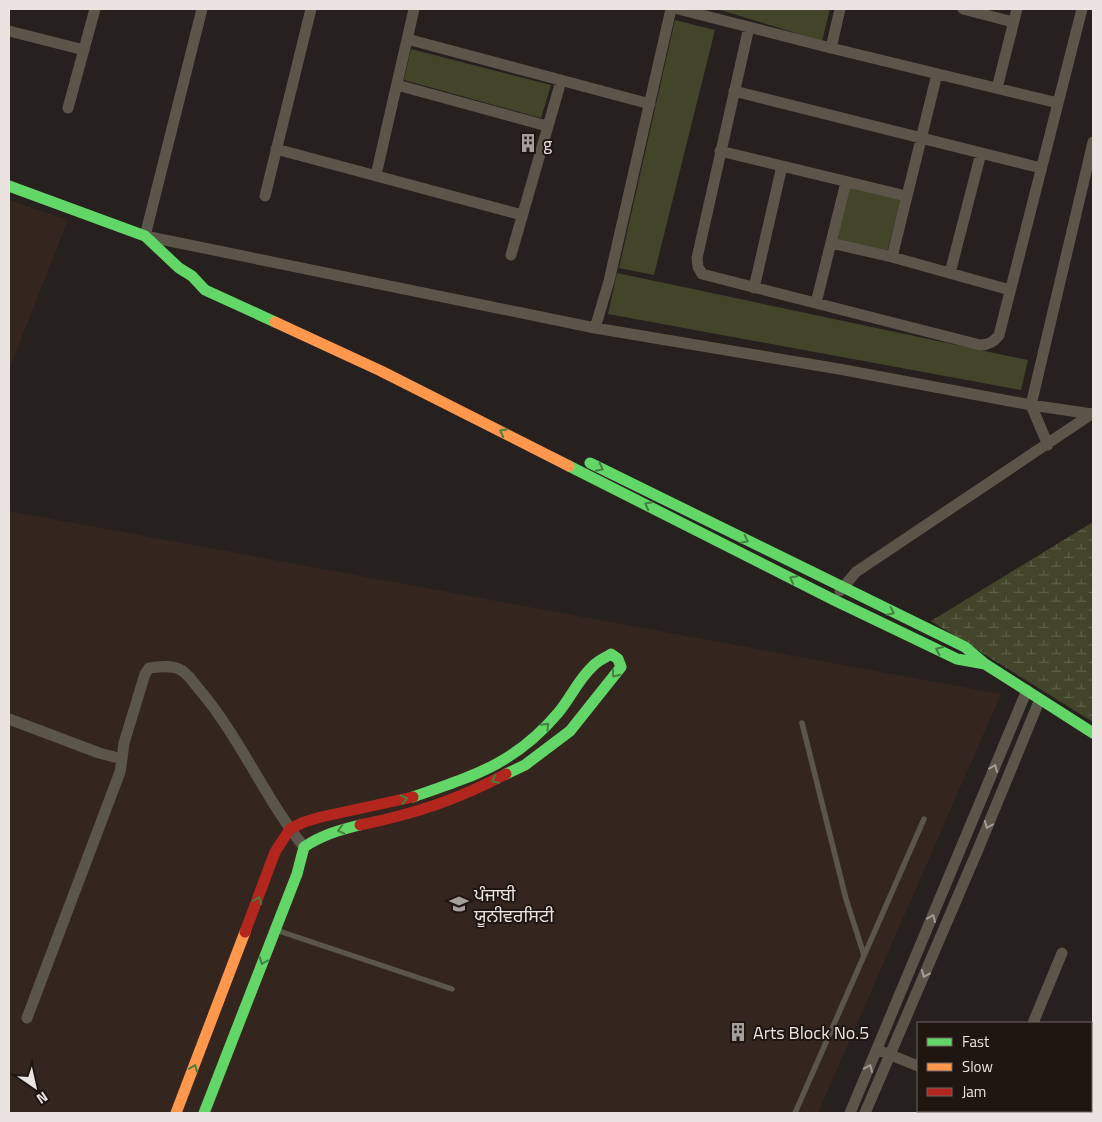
<svg xmlns="http://www.w3.org/2000/svg" width="1102" height="1122" viewBox="0 0 1102 1122" font-family="'Titillium Web','Noto Sans Gurmukhi',sans-serif">
<defs>
<pattern id="wetland-marsh" width="20" height="14" patternUnits="userSpaceOnUse" patternTransform="scale(1.25)"><rect width="20" height="14" fill="#42452a"/><path d="M1 5h8M5 5V1M11 12h8M15 12V8" fill="none" stroke="#5d6049"/></pattern>
</defs>
<rect width="100%" height="100%" fill="#26201e"/>
<path fill="#35251f" d="M9 200 68 220 9 370Z
M9 511 1001 694 818 1113H9Z"/>
<path fill="#42452a" d="M717 9H830L822 41Z
M675 20 715 30 654 275 619 268Z
M411 49 551 85 541 118 404 80Z
M849 187 901 199 887 252 836 240Z
M617 273 1028 360 1021 390 608 314Z"/>
<path fill="url(#wetland-marsh)" d="M1093 522V722L931 621Z"/>
<g fill="none" stroke-linecap="round" stroke-linejoin="round">
<path stroke="#5c554a" stroke-width="5.5" d="M802 723 846 899 864 955
M276 930 452 989
M795 1113 924 819"/>
<path stroke="#5c554a" stroke-width="11" d="M202 9 145 236 595 328 839 369 1031 405 1092 414
M678 9 831 48 840 9
M963 9 1013 22
M749 27 697 258 698 267 702 274 980 345C989 345 994 342 999 335L1082 9
M9 31 84 50
M407 39 650 104
M831 48 1058 103
M937 74 892 257 1010 290
M397 85 547 126
M997 88 1017 9
M734 91 1041 168
M68 108 95 9
M276 149 522 215
M720 151 906 196
M376 175 414 9
M265 196 311 9
M831 243 892 257
M511 255 561 81
M950 273 981 153
M754 288 782 166
M816 303 846 182
M595 328 609 281 671 9
M1048 445 1031 405 1093 142
M840 591 856 572 1093 413
M9 719 99 753 122 759 124 743 145 674 149 668C159 667 170 665 179 669 187 672 193 682 198 688 240 737 264 797 304 847
M27 1018 120 772 122 759
M1033 1023 1062 953
M883 1052 918 1066
M1091 1092 1093 1096
M1026 1111 1032 1113
M850 1113 1027 690
M865 1113 979 847 1040 699
M995 1113 997 1111"/>
<path stroke="#63d668" stroke-width="11" d="M9 186 145 236 179 268 192 276 205 290 275 322
M590 463 965 647 985 664 1093 733
M569 466 834 600 957 659 985 664
M413 797C473 776 515 764 558 713 570 699 578 680 592 667 597 661 605 658 611 654L618 659 621 667 570 731 525 765 506 774
M204 1113 297 874 304 847C322 835 339 830 360 825"/>
<path stroke="#ff974d" stroke-width="11" d="M275 322 381 371 569 466
M176 1113 245 932"/>
<path stroke="#b3261e" stroke-width="11" d="M360 825C414 814 457 800 506 774
M245 932 275 852 290 829 304 822 321 817 413 797"/>
</g>
<defs><path id="oneway-chevron" d="M-2-3.5L2.5 0L-2 3.5" fill="none" stroke-width="1.6" stroke-linecap="round" stroke-linejoin="round" transform="scale(1.25)"/></defs>
<g stroke="#447f41">
<use href="#oneway-chevron" transform="translate(503 432) rotate(-153)"/>
<use href="#oneway-chevron" transform="translate(600 468) rotate(26)"/>
<use href="#oneway-chevron" transform="translate(648 505) rotate(-153)"/>
<use href="#oneway-chevron" transform="translate(745 540) rotate(26)"/>
<use href="#oneway-chevron" transform="translate(793 579) rotate(-153)"/>
<use href="#oneway-chevron" transform="translate(891 612) rotate(26)"/>
<use href="#oneway-chevron" transform="translate(939 650) rotate(-155)"/>
<use href="#oneway-chevron" transform="translate(615 674) rotate(128)"/>
<use href="#oneway-chevron" transform="translate(546 726) rotate(-47)"/>
<use href="#oneway-chevron" transform="translate(495 780) rotate(152)"/>
<use href="#oneway-chevron" transform="translate(404 799) rotate(-13)"/>
<use href="#oneway-chevron" transform="translate(341 830) rotate(166)"/>
<use href="#oneway-chevron" transform="translate(258 900) rotate(-69)"/>
<use href="#oneway-chevron" transform="translate(263 961) rotate(111)"/>
<use href="#oneway-chevron" transform="translate(194 1068) rotate(-69)"/>
</g>
<g stroke="#a39c95">
<use href="#oneway-chevron" transform="translate(994 768) rotate(-67)"/>
<use href="#oneway-chevron" transform="translate(988 825) rotate(112)"/>
<use href="#oneway-chevron" transform="translate(932 918) rotate(-67)"/>
<use href="#oneway-chevron" transform="translate(925 974) rotate(113)"/>
<use href="#oneway-chevron" transform="translate(869 1068) rotate(-67)"/>
</g>
<defs>
<g id="building-bare" transform="scale(1.5)"><path d="M-4-6H4V6H1V3H-1V6H-4ZM-2.5-4.3h1.7v1.8h-1.7ZM.8-4.3h1.7v1.8H.8ZM-2.5-1h1.7V.8h-1.7ZM.8-1h1.7V.8H.8Z" fill="#a59f9c" stroke="#1f1511" stroke-width="2.5" paint-order="stroke"/></g>
<g id="university-bare" transform="scale(1.5)"><path d="M0-5L7-2L0 1L-7-2ZM-4 1L0 2.5L4 1V4Q0 6-4 4Z" fill="#a59f9c" stroke="#1f1511" stroke-width="2.5" paint-order="stroke"/></g>
</defs>
<g fill-rule="evenodd">
<use href="#building-bare" x="528" y="143"/>
<use href="#university-bare" x="459" y="904"/>
<use href="#building-bare" x="738" y="1032"/>
</g>
<g text-anchor="middle" dominant-baseline="central" stroke-width="4" stroke-linejoin="round" paint-order="stroke">
<g font-size="18" fill="#eae3e0" stroke="#1f1511" text-anchor="start">
<text x="543" y="143">g</text>
<text x="474" y="894">ਪੰਜਾਬੀ<tspan x="474" dy="21">ਯੂਨੀਵਰਸਿਟੀ</tspan></text>
<text x="753" y="1032">Arts Block No.5</text>
</g>
</g>
<rect width="1102" height="1122" fill="none" stroke="#eae3e0" stroke-width="20"/>
<rect x="917" y="1022" width="175" height="90" fill="#1f1511" stroke="#706764"/>
<rect x="927" y="1038" width="25" height="8" fill="#63d668" stroke="#706764"/>
<text x="962" y="1047" font-size="15" fill="#eae3e0">Fast</text>
<rect x="927" y="1063" width="25" height="8" fill="#ff974d" stroke="#706764"/>
<text x="962" y="1072" font-size="15" fill="#eae3e0">Slow</text>
<rect x="927" y="1088" width="25" height="8" fill="#b3261e" stroke="#706764"/>
<text x="962" y="1097" font-size="15" fill="#eae3e0">Jam</text>
<g transform="translate(35 1087) rotate(146)" stroke="#1f1511" stroke-width="4" paint-order="stroke">
<path d="M0-4L9 19L0 12L-9 19Z" fill="#eae3e0"/>
<text y="-8" font-size="14" font-weight="bold" text-anchor="middle" fill="#eae3e0">N</text>
</g>
</svg>
